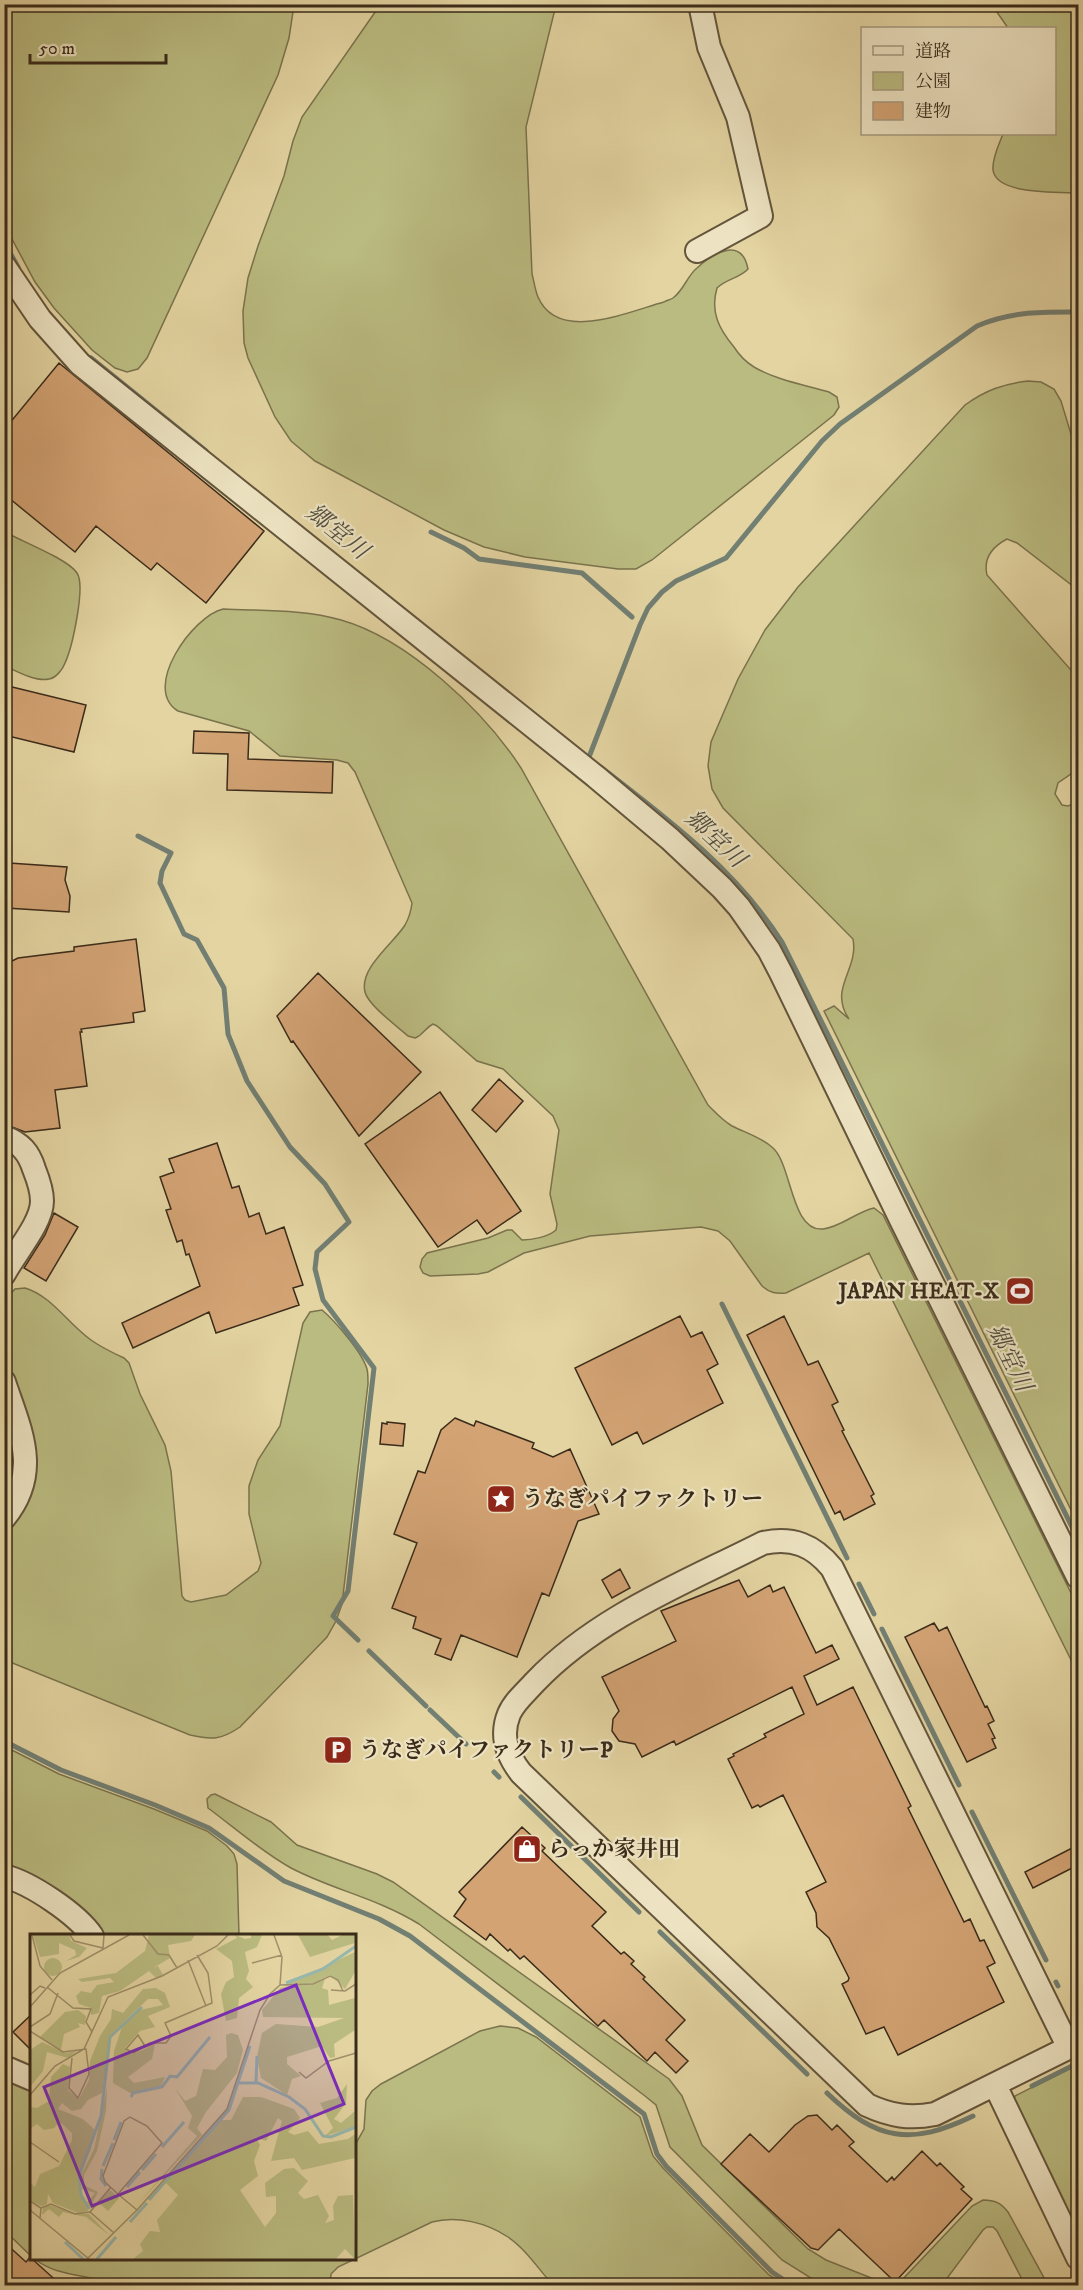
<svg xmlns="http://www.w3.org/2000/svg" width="1083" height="2290" viewBox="0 0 1083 2290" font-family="'IM FELL DW Pica','Noto Serif JP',serif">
<rect width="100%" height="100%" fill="#e3d4a1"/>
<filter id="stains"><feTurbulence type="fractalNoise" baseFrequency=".00333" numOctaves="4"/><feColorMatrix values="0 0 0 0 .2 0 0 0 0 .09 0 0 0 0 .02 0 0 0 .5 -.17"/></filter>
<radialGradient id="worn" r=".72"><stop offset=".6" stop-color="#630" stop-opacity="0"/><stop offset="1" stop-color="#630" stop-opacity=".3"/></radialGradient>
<path fill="#babb80" stroke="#7a734d" stroke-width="1.5" d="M6 4 294 5 289 38 278 75 147 358 138 369 127 372 115 368 92 350 54 308 35 282 5 226Z
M380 5H556L526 127 532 274C534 281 535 290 538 297 558 344 630 311 664 302 667 300 670 300 673 298 684 290 687 276 697 268 714 252 742 237 748 269 740 278 726 279 717 288 710 312 719 329 734 347 739 355 746 362 754 367 776 380 805 385 829 392L837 397 839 407 834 415 652 560 636 569H618L525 557 484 547 444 530 315 461 291 441 275 417 248 358 244 343 243 311 248 278 258 246 284 176 293 141 302 117Z
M992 5H1078V193C1059 192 996 195 993 170 992 158 999 144 1003 134H1054V28H1008Z
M1028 381 1041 382 1054 389 1061 401 1078 457V590L1017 543 1007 539C992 547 983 558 987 575L1078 678V769L1058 783 1055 794 1062 805 1068 806 1078 802V1524L824 1011 834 1006 849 1019C828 988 859 970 853 939L723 808 712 789 708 766 711 742 738 679 765 630 798 587 965 405C986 390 1003 384 1028 381Z
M5 532C21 541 68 559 77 573 86 586 72 648 65 663 63 669 56 678 49 679 36 682 16 671 5 666Z
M223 609C262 611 304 609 341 620 408 639 484 711 521 768L708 1105C716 1113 722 1120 732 1126 746 1133 761 1137 773 1148 792 1165 791 1232 823 1229 841 1227 856 1212 874 1208L883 1215 1078 1607V1674L869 1253 786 1293C776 1294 770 1293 762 1286L730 1241 718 1231 701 1227 590 1236 524 1253 488 1272 478 1274 430 1276 423 1273 420 1267 422 1259 427 1253 488 1238 507 1230H512L522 1240C532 1240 548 1237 556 1230L557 1224 550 1194 559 1130 553 1116 503 1069 477 1061 437 1026 433 1024C425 1028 423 1035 415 1038L408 1036C397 1026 368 1005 365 992 359 968 394 943 405 925 409 918 411 911 412 903L355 772 348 763 337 760 280 756 249 731 178 711C141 688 193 616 223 609Z
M25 1288C52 1296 68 1324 91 1340 101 1347 113 1353 124 1358L129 1363 140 1394 165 1445 171 1471 182 1596 185 1600 191 1602 226 1595 258 1571 261 1563 249 1514V1486L258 1460 280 1426 303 1323 310 1312 322 1310C335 1321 362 1352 367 1369 368 1373 368 1379 368 1384L342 1604 336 1621 327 1637 240 1727C221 1740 212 1740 190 1735L5 1660V1527L8 1525 21 1411 5 1360 4 1301 15 1289Z
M4 1746 59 1774 154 1809 207 1831 227 1846 234 1854 237 1864 239 1936H102L5 1868Z
M215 1794 271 1822 297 1845 377 1874 393 1882 669 2079 682 2096 702 2145 808 2249 826 2260 889 2285H822L782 2260 670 2147 656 2105 645 2096 419 1924C377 1898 333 1890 291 1868 262 1852 235 1828 208 1808L207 1799 211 1795Z
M500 2026 518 2028 536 2037 640 2117 653 2156 663 2168 769 2275 785 2285H553C539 2270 526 2249 508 2237 487 2223 457 2215 432 2222L338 2267 331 2274 330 2285H115C90 2274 56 2277 35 2259L354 2258V2147L364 2129 366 2100 372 2091 381 2084 480 2031Z
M1078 2064V2230L1074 2232 1012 2105 1015 2096Z
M5 2076 31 2088V2256L5 2231Z
M983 2200C995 2200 1001 2203 1008 2212L1048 2285H1025L997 2231 993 2227H987L983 2230 942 2285H894L899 2283 972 2206Z"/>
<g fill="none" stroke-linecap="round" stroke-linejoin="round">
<path stroke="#727f73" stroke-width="5" d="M4 242 18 267
M91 358 206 451
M431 532 464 548 479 559 582 573 632 617
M589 757 640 625 648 608 662 592 676 581 726 558 822 441 840 424 977 326C1012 311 1041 312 1078 312
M602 768C669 820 736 870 782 942L1078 1539
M138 836 171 853 162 871 160 883 184 934 197 940 224 988 228 1034 247 1081 290 1147 325 1184 349 1222 317 1252 315 1269 323 1300 374 1368 348 1591 333 1616 358 1640
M722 1304 847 1558
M859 1584 874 1614
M882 1629 959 1785
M369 1651 426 1706
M430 1710 466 1744
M4 1741 61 1770 155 1805 209 1828 284 1881 379 1919 410 1936 644 2114 657 2154 666 2166 772 2272 793 2286
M494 1772 499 1777
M521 1797 639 1912
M972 1812 1046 1960
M660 1932 807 2074
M1056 1982 1058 1986
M1032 2086 1078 2063
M827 2093C877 2141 911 2146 973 2116"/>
</g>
<path fill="#d3a374" stroke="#3a2b1a" stroke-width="1.5" d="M59 363 264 531 206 603 157 563 151 570 96 526 75 552 4 494V430Z
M4 685 86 705 74 752 4 735Z
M194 731 249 733 248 759 333 762 332 793 227 790 228 754 193 753Z
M9 863 67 867 65 880 70 896 69 912 6 908Z
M136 939 145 1011 133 1013 134 1022 81 1029 82 1032H80L87 1086 55 1090 60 1128 25 1132 4 1124V965L18 958 74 951V947Z
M318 973 421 1072 359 1136 293 1041 291 1042 277 1016Z
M499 1079 523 1101 496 1132 472 1110Z
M440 1092 521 1211 487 1234 477 1220 438 1247 365 1144Z
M217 1143 232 1188 239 1186 249 1217 259 1213 266 1234 284 1227 303 1285 293 1288 299 1305 216 1333 209 1312 133 1348 122 1323 200 1286 189 1254 186 1255 182 1240 177 1242 166 1210 171 1209 160 1177 174 1172 169 1159Z
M54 1213 78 1227 46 1281 24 1268 45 1235Z
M680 1316 691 1337 702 1332 718 1364 707 1370 723 1403 643 1444 637 1432 612 1445 575 1368Z
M784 1316 808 1365 818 1361 838 1402 832 1405 844 1430 842 1431 874 1494 871 1496 875 1504 844 1520 840 1511 835 1514 747 1335Z
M455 1418 474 1426 476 1421 534 1443 532 1448 553 1457 570 1449 599 1514 578 1521 549 1596 542 1593 517 1657 461 1635 451 1660 435 1654 441 1639 413 1628 416 1617 392 1608 417 1543 394 1534 418 1471 425 1473 441 1430Z
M387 1422 405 1424 403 1446 380 1444 382 1423 387 1424Z
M620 1569 630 1588 612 1598 602 1580Z
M739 1580 748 1597 770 1585 773 1592 784 1587 816 1653 832 1645 839 1659 804 1676 817 1705 853 1687 911 1806 908 1808 964 1922 970 1919 980 1941 984 1940 995 1963 987 1967 1004 2002 898 2055 884 2027 866 2034 842 1984 848 1981 849 1978 829 1938 817 1927 816 1913 806 1892 826 1882 783 1795 760 1807 758 1805 752 1808 728 1759 734 1756 733 1754 766 1737 764 1734 804 1714 792 1687 676 1745 674 1741 642 1757 635 1744 619 1741 612 1731 613 1719 619 1711 602 1677 676 1641 661 1611Z
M934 1623 939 1631 947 1627 985 1707 987 1706 994 1721 988 1724 995 1738 992 1739 996 1748 967 1762 905 1637Z
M522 1827 545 1848 542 1851 606 1912 592 1926 621 1954 624 1952 634 1961 631 1964 645 1977 643 1979 685 2020 666 2040 688 2061 676 2073 655 2052 647 2061 604 2020 598 2026 524 1956 520 1959 510 1949 508 1951 490 1934 486 1940 454 1916 466 1899 459 1892Z
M1078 1845V1865L1033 1888 1025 1872Z
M32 2014V2051L13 2032Z
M817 2115 832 2130 837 2125 854 2142 849 2146 887 2182 892 2177 894 2180 922 2151 937 2166 940 2163 964 2187 961 2189 972 2199 895 2282 839 2229 818 2250 811 2248 721 2164 750 2134 769 2152 795 2125 808 2116Z
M4 2242 26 2262 30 2257 62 2286H4Z"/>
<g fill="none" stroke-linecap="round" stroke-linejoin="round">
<g stroke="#64553c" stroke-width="26">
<path id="minor" d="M697 251 761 216 738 117 709 47 700 4
M4 266 40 319 80 364 595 776 670 839 722 888 739 907 769 950 781 973 902 1222 1078 1577
M4 1137C21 1143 29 1153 34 1169 38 1179 42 1190 42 1201 42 1223 15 1253 4 1274
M4 1382C20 1430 42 1472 4 1518
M4 1876C31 1883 77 1914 92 1936
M1069 2048 832 1568C813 1545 793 1537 763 1543 684 1583 597 1617 535 1682 526 1692 514 1702 509 1714 500 1736 507 1755 521 1773L867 2105C891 2116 910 2119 935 2114L1078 2043
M4 2067 32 2079
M995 2085 1078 2258"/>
</g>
<use href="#minor" stroke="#ede3c2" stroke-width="22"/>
</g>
<defs>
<g id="stadium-square" transform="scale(1.5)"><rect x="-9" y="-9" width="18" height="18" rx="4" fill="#8f2418" stroke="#ede3c2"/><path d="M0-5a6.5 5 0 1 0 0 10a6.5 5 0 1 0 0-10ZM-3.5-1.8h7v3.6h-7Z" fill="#fff"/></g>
<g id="sight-square" transform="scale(1.5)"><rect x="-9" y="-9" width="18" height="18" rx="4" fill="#8f2418" stroke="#ede3c2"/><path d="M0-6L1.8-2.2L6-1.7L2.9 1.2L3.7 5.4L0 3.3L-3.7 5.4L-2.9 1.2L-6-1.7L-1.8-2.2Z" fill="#fff"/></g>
<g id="parking-square" transform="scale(1.5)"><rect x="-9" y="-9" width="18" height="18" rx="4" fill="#8f2418" stroke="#ede3c2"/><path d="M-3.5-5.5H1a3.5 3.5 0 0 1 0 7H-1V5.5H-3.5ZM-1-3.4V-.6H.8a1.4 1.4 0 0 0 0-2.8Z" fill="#fff"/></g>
<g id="shop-square" transform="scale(1.5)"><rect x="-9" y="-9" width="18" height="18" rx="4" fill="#8f2418" stroke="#ede3c2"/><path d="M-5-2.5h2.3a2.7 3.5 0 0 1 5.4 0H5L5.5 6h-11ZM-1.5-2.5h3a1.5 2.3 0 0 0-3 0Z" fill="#fff"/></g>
</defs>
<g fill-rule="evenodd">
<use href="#stadium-square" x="1020" y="1291"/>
<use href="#sight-square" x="501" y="1499"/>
<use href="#parking-square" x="338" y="1750"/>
<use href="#shop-square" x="527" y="1849"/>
</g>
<g text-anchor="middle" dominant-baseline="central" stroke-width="4.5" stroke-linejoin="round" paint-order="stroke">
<g font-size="22" font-weight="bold" fill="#3a2b1a" stroke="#ede3c2" text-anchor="start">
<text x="999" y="1291" text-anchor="end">JAPAN HEAT-X</text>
<text x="522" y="1499">うなぎパイファクトリー</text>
<text x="359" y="1750">うなぎパイファクトリーP</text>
<text x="548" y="1849">らっか家井田</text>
</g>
<g font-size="24" font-style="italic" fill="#514e3f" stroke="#ede3c2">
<text transform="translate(337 532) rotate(39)">郷堂川</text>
<text transform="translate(715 839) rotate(43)">郷堂川</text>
<text transform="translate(1009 1358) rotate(64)">郷堂川</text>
</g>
</g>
<g transform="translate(30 1934)">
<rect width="326" height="326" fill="#e3d4a1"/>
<path d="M3 1H39L41 7 57 14 49 23 36 27 46 21 45 16 29 9V20L10 23ZM119 1H165L161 7 138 11 140 24 123 34 128 32 133 41 126 44 119 37 90 57 72 62 69 79 61 81V74L49 70 46 62 51 57 61 59 67 51 84 48 80 44 52 48 48 45 86 39 115 17ZM205 1 215 5 221 4V1H232L227 13 215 18 219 37 216 45 223 53 209 64 207 84 196 87 191 60 196 48 204 43 202 27 186 15 207 4ZM268 1H298L302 6 312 1H325V9L280 23ZM325 18V38L315 55 300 41 283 49 253 52ZM14 33a9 9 0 1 1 18 0a9 9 0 1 1-18 0ZM295 45 292 54 298 56 299 71 325 64V96L304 110 305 123 300 124 292 112 257 123V130L271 142 262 145 257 161 231 144 227 123 232 99 246 90 288 93 314 84 233 83 232 76 250 54ZM126 54 135 59 140 73 118 82 125 93 110 97 95 114 104 120 125 110 122 125 98 143 104 149 135 143 131 152 102 160 83 149 84 117 92 93 110 76 133 71 128 65H118L80 101 72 159 58 166 51 175 42 177 32 169 28 175 53 185 65 196 61 215 49 241 50 261 58 277 48 279 23 269 18 260 17 270 12 272 0 267V248L5 253 10 240 29 232 42 206V199L30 188 24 194 14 196 7 190 0 195V173L7 174 19 167 21 143 33 130 40 133 38 156 49 165 59 146 60 127 70 102 81 85 82 75 93 79 113 55ZM48 76 56 82 55 91 48 89 50 93 34 100 31 116 10 103 35 78ZM201 99 208 101 213 116 207 139 176 178 167 194 172 201 106 272 167 202 158 194 162 182 145 154 155 167 166 162 173 135 185 136 197 123 196 101ZM12 108 35 119 47 117 38 124 17 118 13 137 0 153V116ZM317 150 316 169 304 185 311 189 325 177V193L295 202 303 194 290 169 307 164ZM77 153 76 177 67 217 54 241V251L68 258 60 273 57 268 65 259 52 255 51 242 64 215ZM213 163H231L264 175 270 184 258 198 264 201 278 197 289 210 318 205 325 200V224L272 236 264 224 241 227 252 187 248 184 236 207 225 203 230 211 224 227 228 242 210 256 235 293 246 279V262L236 263 235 249 254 235 264 234 278 247 268 259 274 265 288 261 299 282 295 289 304 286 303 272 308 262 323 261 325 325 315 315 306 325H103L113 317 110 310 120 297 130 298 127 286 148 261 136 249 191 186H201ZM80 256 89 264 78 277 68 268ZM20 271 45 280H59L79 301 56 283 33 278 29 283 19 275 12 281 13 274Z" fill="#babb80"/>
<path fill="none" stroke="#97b7ae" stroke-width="3" d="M256 49 293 35 326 12M226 148 227 122M209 149H228L259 163 275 175 293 202 301 203 326 193M101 163 103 159 132 153 140 142 147 143 180 103M84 206 91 188M132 213 154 188M73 232 83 209M72 235 71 245 76 252M112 236 126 220M97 253 110 238M119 266 199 176 220 112M59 275 51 261 49 242 71 182 80 103 112 73M100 288 117 269M35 308 53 325M67 325 86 303"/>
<path fill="none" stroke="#9f906b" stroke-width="1.5" d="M2 1 10 32 22 46M40 1 44 7 73 14 74 1M113 1 128 20 139 21 147 34M244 1 252 23 250 51M158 26 176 72M222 29 252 21M17 53 43 74 61 75 56 88 62 98M301 56 315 57 326 50M0 61 10 52 15 54M0 73 30 39 99 1M0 93 20 80 28 59M0 97 33 118 56 115 59 140 48 164 39 154 42 124M115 112 108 101 96 115 104 119 120 109H136L141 102 135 89 182 69 178 39 167 21M269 138 276 144 299 127 326 119M0 161 25 132 54 115 78 63 132 42 187 12 198 1M0 208 29 228M81 253 60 278 84 299M88 260 132 209 117 192 100 183 94 187 73 242 75 248 76 249 89 261 107 276M0 267 11 274 10 284M11 274 21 270 45 280 60 278M0 276 59 325M57 325 107 276 197 175 230 76 240 60 250 51 283 50 300 42 308 46 313 57"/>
<path fill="#7b2cbf" fill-opacity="0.15" stroke="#7b2cbf" stroke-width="3" d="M266 51 314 170 62 272 14 153Z"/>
<rect width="326" height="326" fill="none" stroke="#3a2b1a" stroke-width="3"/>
</g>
<rect width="1083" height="2290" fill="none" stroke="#e3d4a1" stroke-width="24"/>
<rect x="6" y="6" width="1071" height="2278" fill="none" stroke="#3a2b1a" stroke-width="3"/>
<rect x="12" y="12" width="1059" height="2266" fill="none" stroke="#3a2b1a" stroke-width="1.5"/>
<rect x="861" y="27" width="195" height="108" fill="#ede3c2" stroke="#a5997f" stroke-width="1.5"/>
<rect x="873" y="46" width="30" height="9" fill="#ede3c2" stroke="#a5997f" stroke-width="1.5"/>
<text x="915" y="57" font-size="18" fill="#3a2b1a">道路</text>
<rect x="873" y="72" width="30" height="18" fill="#babb80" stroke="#a5997f" stroke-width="1.5"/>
<text x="915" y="87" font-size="18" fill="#3a2b1a">公園</text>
<rect x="873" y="102" width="30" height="18" fill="#d3a374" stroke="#a5997f" stroke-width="1.5"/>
<text x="915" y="117" font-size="18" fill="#3a2b1a">建物</text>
<path d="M30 54v9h136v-9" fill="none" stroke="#3a2b1a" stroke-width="3"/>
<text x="39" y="54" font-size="18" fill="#3a2b1a" stroke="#ede3c2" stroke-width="4.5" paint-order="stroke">50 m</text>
<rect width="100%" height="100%" filter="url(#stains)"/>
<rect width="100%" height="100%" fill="url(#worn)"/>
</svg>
